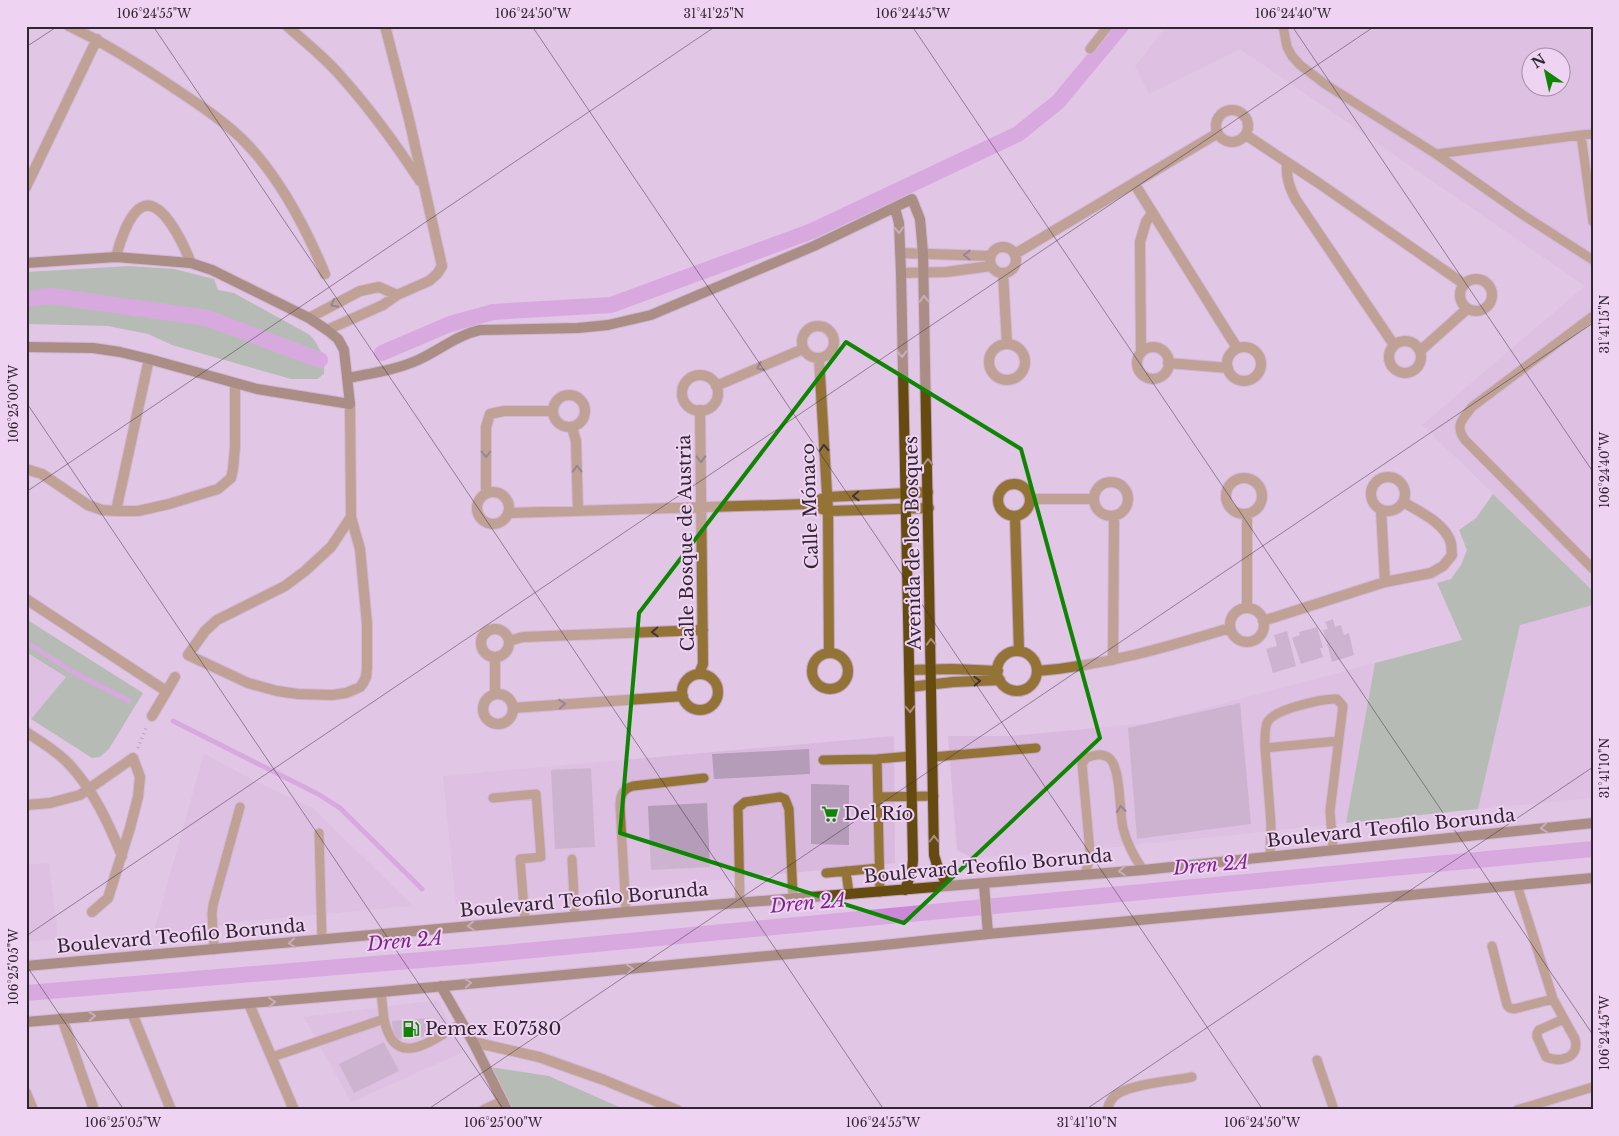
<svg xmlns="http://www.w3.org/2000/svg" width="1619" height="1136" viewBox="0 0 1619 1136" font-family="'Libre Baskerville',serif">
<rect width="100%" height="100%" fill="#e1c6e5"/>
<path fill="#d9b9dd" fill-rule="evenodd" d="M1167 26H1593V590L1422 425 1585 286 1240 49 1149 94 1135 66ZM1532 58H1562V88H1532Z
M1593 605V798L1478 809 1520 624Z
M26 652 66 677 31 719 26 716Z
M1375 663 1346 823 1066 852 973 858 957 850 948 736H1012L1150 723Z
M894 736 895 863 456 905 443 776Z
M204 754 269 788 314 809 413 906 258 920 153 934Z
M49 863 58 939 26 942V865Z
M438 1000 463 1052 351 1102 304 1017Z"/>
<path fill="#80b07b" d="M130 266 174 269 214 279 218 290 234 293 310 335C320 346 325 359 324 374L317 379H291L172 345 148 334 108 326 26 324V272Z
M1493 494 1593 591V605L1520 625 1478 809 1346 823 1375 663 1462 640 1437 583 1451 579 1461 565 1467 550 1459 530 1476 518Z
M26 619 143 693 109 749 100 757 92 758 31 719 66 677 26 652Z
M490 1067 549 1076 626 1110H513Z"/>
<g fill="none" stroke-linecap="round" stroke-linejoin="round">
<path stroke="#cd86d8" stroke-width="5" d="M26 642 73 672 129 701
M173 721 318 794 340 808 422 889"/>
<path stroke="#cd86d8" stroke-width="16" d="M26 299 52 296 207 318 320 360
M382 353 450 324 493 312 611 305 812 231 1018 134 1058 102 1121 26
M26 993 481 955 1593 849"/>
</g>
<path fill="#b59cb9" d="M1333 619 1335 627 1341 625 1344 635 1349 633 1354 655 1332 662 1323 630 1328 629 1325 622Z
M1317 627 1323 648H1320L1323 657 1301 664 1292 638 1300 635 1299 632Z
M1287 631 1296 666 1273 673 1266 649 1277 646 1274 635Z
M1240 703 1251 824 1137 839 1128 728Z
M809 749 810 774 714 779 712 754Z
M591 768 595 847 555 849 551 770Z
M811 784 849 785V845L811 844Z
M707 803 710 867 651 870 648 806Z
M428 1018 429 1036 393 1040 392 1021Z
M384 1042 399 1071 354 1093 339 1064Z"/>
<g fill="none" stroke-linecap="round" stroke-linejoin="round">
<g stroke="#bea6c1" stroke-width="11">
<path id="lane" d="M1283 26 1287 47 1292 56 1300 65 1325 84 1436 154 1523 215 1593 260
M1090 49 1108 26
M1593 134 1581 135 1593 222
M1436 154 1581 135
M1593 316 1472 407C1463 419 1454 425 1465 440L1593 569
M1265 748 1271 824 1270 857
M933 757 1036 748
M877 759 911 756
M823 760 877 759 880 892
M878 797 934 796
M493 798 536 794 541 857 520 859 525 921
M319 833 322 940
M1333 849 1330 811 1343 706 1337 699C1324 698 1276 709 1268 721 1264 727 1265 740 1265 748L1338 741
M572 859 575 917
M846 871 849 894
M826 873 879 868
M1085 874 1090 858V852L1082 764 1086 758C1094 755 1104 752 1111 760 1121 773 1119 810 1123 828 1127 844 1134 857 1143 870
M1517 885 1553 999 1575 1039C1580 1058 1560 1063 1546 1057L1537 1037V1034L1539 1030 1564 1019
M740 903 738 808 745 802 780 797 785 799 789 809 793 898
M626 912 620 806C620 796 622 789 633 786L704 778
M1492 946 1507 1005 1510 1008 1514 1009 1553 999
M214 950 212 914 213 905 240 807
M384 1019C395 1073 433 1039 462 1023
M272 1057 384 1019 381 992
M1317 1060 1334 1110
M1107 1110C1109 1102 1114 1095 1121 1092 1139 1083 1172 1081 1192 1077
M1517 1110 1593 1087"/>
</g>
<g stroke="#bea6c1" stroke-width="12">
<path id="street" d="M69 26C107 44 143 67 177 90 201 106 227 123 247 144 281 180 306 228 325 274
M287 26C304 41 323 56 338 73 369 107 395 143 420 181
M1216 126a16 16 0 1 1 32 0a16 16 0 1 1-32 0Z
M1246 135 1320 184 1464 284
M1287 163C1286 177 1289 187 1296 200L1394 345
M1134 183 1237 348
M26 187 97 39
M990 260a13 13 0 1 1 26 0a13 13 0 1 1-26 0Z
M900 253 990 256
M1015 254 1218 133
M116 257C119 244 129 213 142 207 163 197 185 248 191 263
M901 273 946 272 991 266
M1003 273 1007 344
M1460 295a16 16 0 1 1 32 0a16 16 0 1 1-32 0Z
M309 318 360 291 379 287 397 295
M802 342a16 16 0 1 1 32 0a16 16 0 1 1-32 0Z
M327 330 383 305 397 295 429 281 437 274 442 266 409 119 385 26
M1389 357a16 16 0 1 1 32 0a16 16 0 1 1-32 0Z
M989 362a18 18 0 1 1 36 0a18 18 0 1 1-36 0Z
M1227 364a17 17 0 1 1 34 0a17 17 0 1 1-34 0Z
M1137 363a16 16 0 1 1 32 0a16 16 0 1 1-32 0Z
M1420 351 1467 309
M1141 353 1140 242 1146 222 1152 213
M819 358 828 511 829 653
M1168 363 1228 368
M682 393a18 18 0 1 1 36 0a18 18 0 1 1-36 0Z
M716 386 803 349
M553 411a16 16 0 1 1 32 0a16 16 0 1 1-32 0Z
M350 404 351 517 360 549 367 624V667L366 677 363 683 360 687 346 693 332 695 298 694 277 691 248 683 188 655 205 631 217 620 285 586 305 571 331 547 351 517
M572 427 576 441 578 511
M26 469 42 474 88 505 102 510 116 511H138L169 504 218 489 231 478 233 469 235 447V384
M1371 494a17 17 0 1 1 34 0a17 17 0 1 1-34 0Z
M1226 496a18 18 0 1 1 36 0a18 18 0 1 1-36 0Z
M1094 499a17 17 0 1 1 34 0a17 17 0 1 1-34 0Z
M998 500a16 16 0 1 1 32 0a16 16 0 1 1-32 0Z
M477 508a16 16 0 1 1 32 0a16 16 0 1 1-32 0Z
M486 494V427L490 414 504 411H553
M1030 499H1094
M808 504 828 511 929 508
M1381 510 1385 582
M116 511 149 359
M508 513 808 504 827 497 928 492
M1015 516 1019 651
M26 599 166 691
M1247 608V514
M1230 625a17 17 0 1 1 34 0a17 17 0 1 1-34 0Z
M1263 621 1385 582 1431 573 1443 566 1452 555C1451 551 1452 547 1451 543 1445 523 1420 512 1403 502
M481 643a14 14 0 1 1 28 0a14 14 0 1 1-28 0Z
M509 641 523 637 703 630
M997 671a20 20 0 1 1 40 0a20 20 0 1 1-40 0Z
M812 671a18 18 0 1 1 36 0a18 18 0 1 1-36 0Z
M495 657V694
M1113 660 1114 516
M909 670 952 669 998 671
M1037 671C1103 666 1167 647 1230 628
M699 674 703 664 700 410
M682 692a18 18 0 1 1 36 0a18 18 0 1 1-36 0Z
M910 687 953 682 1000 680
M483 709a15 15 0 1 1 30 0a15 15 0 1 1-30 0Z
M513 708 683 696
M152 716 175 677
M26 732C40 741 55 750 67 762 93 789 108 822 122 856
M26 805 50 803 80 795 133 758 140 777 138 797 130 828 108 898 92 912
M249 1004 294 1110
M132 1013 171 1110
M62 1018 94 1110
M473 1042 539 1057 604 1080 677 1110
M26 1093 33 1110
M484 1110 503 1101"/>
</g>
<g stroke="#bea6c1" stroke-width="12">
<path id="secondary" d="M895 208 899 223 901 273 913 860 912 870 905 890
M26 263 116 257 191 263 212 270 309 318 327 330 338 339 344 350 350 404 257 389 149 359 120 352 93 348 26 347
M348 378C372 373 396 370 418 360 440 350 457 335 480 330L578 328 608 325 651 315 814 246 912 199 920 219 923 253 934 855 937 865 947 885
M984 884 988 934
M26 966 626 912 1143 870 1593 823
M441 986 473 1042 507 1110
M26 1022 381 992 874 946 988 934 1593 878"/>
</g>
<path stroke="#837085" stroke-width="3" stroke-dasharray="1 4" stroke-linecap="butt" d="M138 748 147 726"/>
<use href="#lane" stroke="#947436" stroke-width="9"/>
<use href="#street" stroke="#947436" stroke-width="10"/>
<use href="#secondary" stroke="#664b10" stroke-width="10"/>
</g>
<defs><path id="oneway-chevron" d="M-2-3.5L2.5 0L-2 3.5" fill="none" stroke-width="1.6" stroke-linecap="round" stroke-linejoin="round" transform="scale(1.25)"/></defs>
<g stroke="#aa8f81">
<use href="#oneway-chevron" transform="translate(899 230) rotate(87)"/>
<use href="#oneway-chevron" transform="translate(924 299) rotate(-91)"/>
<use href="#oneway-chevron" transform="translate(902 354) rotate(89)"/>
<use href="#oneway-chevron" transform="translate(928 462) rotate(-91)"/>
<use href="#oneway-chevron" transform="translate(931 642) rotate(-91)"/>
<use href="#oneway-chevron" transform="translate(910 709) rotate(88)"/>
<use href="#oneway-chevron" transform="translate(1544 828) rotate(174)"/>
<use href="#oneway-chevron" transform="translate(934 839) rotate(-90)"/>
<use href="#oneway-chevron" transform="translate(1122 871) rotate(176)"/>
<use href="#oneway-chevron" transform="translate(471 926) rotate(175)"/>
<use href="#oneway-chevron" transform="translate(292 943) rotate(175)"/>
<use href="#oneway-chevron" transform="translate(630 969) rotate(-5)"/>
<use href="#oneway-chevron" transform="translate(468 983) rotate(-5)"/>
<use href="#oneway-chevron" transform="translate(272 1002) rotate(-5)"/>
<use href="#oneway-chevron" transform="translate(92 1016) rotate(-5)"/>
</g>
<g stroke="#443532">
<use href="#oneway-chevron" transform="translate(967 255) rotate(-179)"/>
<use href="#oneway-chevron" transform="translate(334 304) rotate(152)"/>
<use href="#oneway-chevron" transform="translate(760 367) rotate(157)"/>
<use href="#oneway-chevron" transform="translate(824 448) rotate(-93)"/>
<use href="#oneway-chevron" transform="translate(486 454) rotate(90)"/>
<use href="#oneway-chevron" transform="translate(701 459) rotate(89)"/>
<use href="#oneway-chevron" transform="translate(577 469) rotate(-91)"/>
<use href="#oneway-chevron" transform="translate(856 496) rotate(178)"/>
<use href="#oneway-chevron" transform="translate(655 632) rotate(178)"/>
<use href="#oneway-chevron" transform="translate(977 681) rotate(-2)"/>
<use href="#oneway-chevron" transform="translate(562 704) rotate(-4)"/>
<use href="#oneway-chevron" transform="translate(1121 809) rotate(-97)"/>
</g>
<path d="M0 0H1619V1136H0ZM846 342 1021 449 1100 738 904 923 620 833 639 613Z" fill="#e1c6e5" fill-opacity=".55" fill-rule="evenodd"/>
<path fill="none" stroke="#0f8602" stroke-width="4" stroke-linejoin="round" d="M846 342 1021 449 1100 738 904 923 620 833 639 613Z"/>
<path fill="none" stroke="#302531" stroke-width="1" stroke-opacity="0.45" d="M153 26 884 1110M532 26 1263 1110M912 26 1593 1035M1292 26 1593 472M26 47 58 26M26 402 504 1110M26 492 716 26M26 936 1375 26M26 965 124 1110M427 1110 1593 323M1085 1110 1593 767"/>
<defs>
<g id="supermarket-bare" transform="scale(1.35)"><path d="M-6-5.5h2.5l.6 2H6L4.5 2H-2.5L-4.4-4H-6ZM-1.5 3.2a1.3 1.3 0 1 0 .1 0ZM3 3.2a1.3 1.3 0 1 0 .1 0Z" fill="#0f8602" stroke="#efd3f2" stroke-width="2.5" paint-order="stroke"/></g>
<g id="fuel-bare" transform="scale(1.35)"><path d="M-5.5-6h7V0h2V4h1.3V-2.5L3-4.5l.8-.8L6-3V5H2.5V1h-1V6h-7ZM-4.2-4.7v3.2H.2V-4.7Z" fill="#0f8602" stroke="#efd3f2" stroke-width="2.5" paint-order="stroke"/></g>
</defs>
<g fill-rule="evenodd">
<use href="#supermarket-bare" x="830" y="814"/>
<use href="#fuel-bare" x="411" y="1029"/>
</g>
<g text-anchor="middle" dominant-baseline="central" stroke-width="4" stroke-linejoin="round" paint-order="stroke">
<g font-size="18" fill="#302531" stroke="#efd3f2">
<text transform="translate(810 506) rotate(-92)">Calle Mónaco</text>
<text transform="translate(686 543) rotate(-91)">Calle Bosque de Austria</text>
<text transform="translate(913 543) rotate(-91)">Avenida de los Bosques</text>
<text transform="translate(1391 828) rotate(-6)">Boulevard Teofilo Borunda</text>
<text transform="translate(988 866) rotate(-5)">Boulevard Teofilo Borunda</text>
<text transform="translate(584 900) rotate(-5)">Boulevard Teofilo Borunda</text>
<text transform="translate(181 936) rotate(-5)">Boulevard Teofilo Borunda</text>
</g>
<g font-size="18" fill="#302531" stroke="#efd3f2" text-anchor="start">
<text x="844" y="814">Del Río</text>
<text x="425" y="1029">Pemex E07580</text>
</g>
<g font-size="19" font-style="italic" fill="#7b2588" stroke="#efd3f2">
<text transform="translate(1211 865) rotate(-5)">Dren 2A</text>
<text transform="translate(808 903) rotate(-5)">Dren 2A</text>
<text transform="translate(405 941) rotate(-5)">Dren 2A</text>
</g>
</g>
<rect width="1619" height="1136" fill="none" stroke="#efd3f2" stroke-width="55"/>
<g transform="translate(1546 72) rotate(326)"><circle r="24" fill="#efd3f2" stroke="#a38da5"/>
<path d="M0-4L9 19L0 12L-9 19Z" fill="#0f8602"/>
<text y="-8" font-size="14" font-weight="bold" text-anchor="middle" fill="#302531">N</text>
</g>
<rect x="28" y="28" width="1564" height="1080" fill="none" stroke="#302531" stroke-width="2"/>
<g font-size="12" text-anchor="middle" fill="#302531">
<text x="154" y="18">106°24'55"W</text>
<text x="533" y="18">106°24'50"W</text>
<text x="714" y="18">31°41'25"N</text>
<text x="913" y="18">106°24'45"W</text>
<text x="1293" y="18">106°24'40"W</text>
<text transform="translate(1605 324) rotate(-90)" y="4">31°41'15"N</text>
<text transform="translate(14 404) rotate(-90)" y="4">106°25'00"W</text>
<text transform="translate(1605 470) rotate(-90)" y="4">106°24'40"W</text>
<text transform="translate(1605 768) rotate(-90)" y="4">31°41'10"N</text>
<text transform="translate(14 967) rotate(-90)" y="4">106°25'05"W</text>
<text transform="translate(1605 1033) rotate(-90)" y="4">106°24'45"W</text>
<text x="123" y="1127">106°25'05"W</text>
<text x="503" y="1127">106°25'00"W</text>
<text x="883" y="1127">106°24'55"W</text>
<text x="1087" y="1127">31°41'10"N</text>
<text x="1262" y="1127">106°24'50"W</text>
</g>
</svg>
